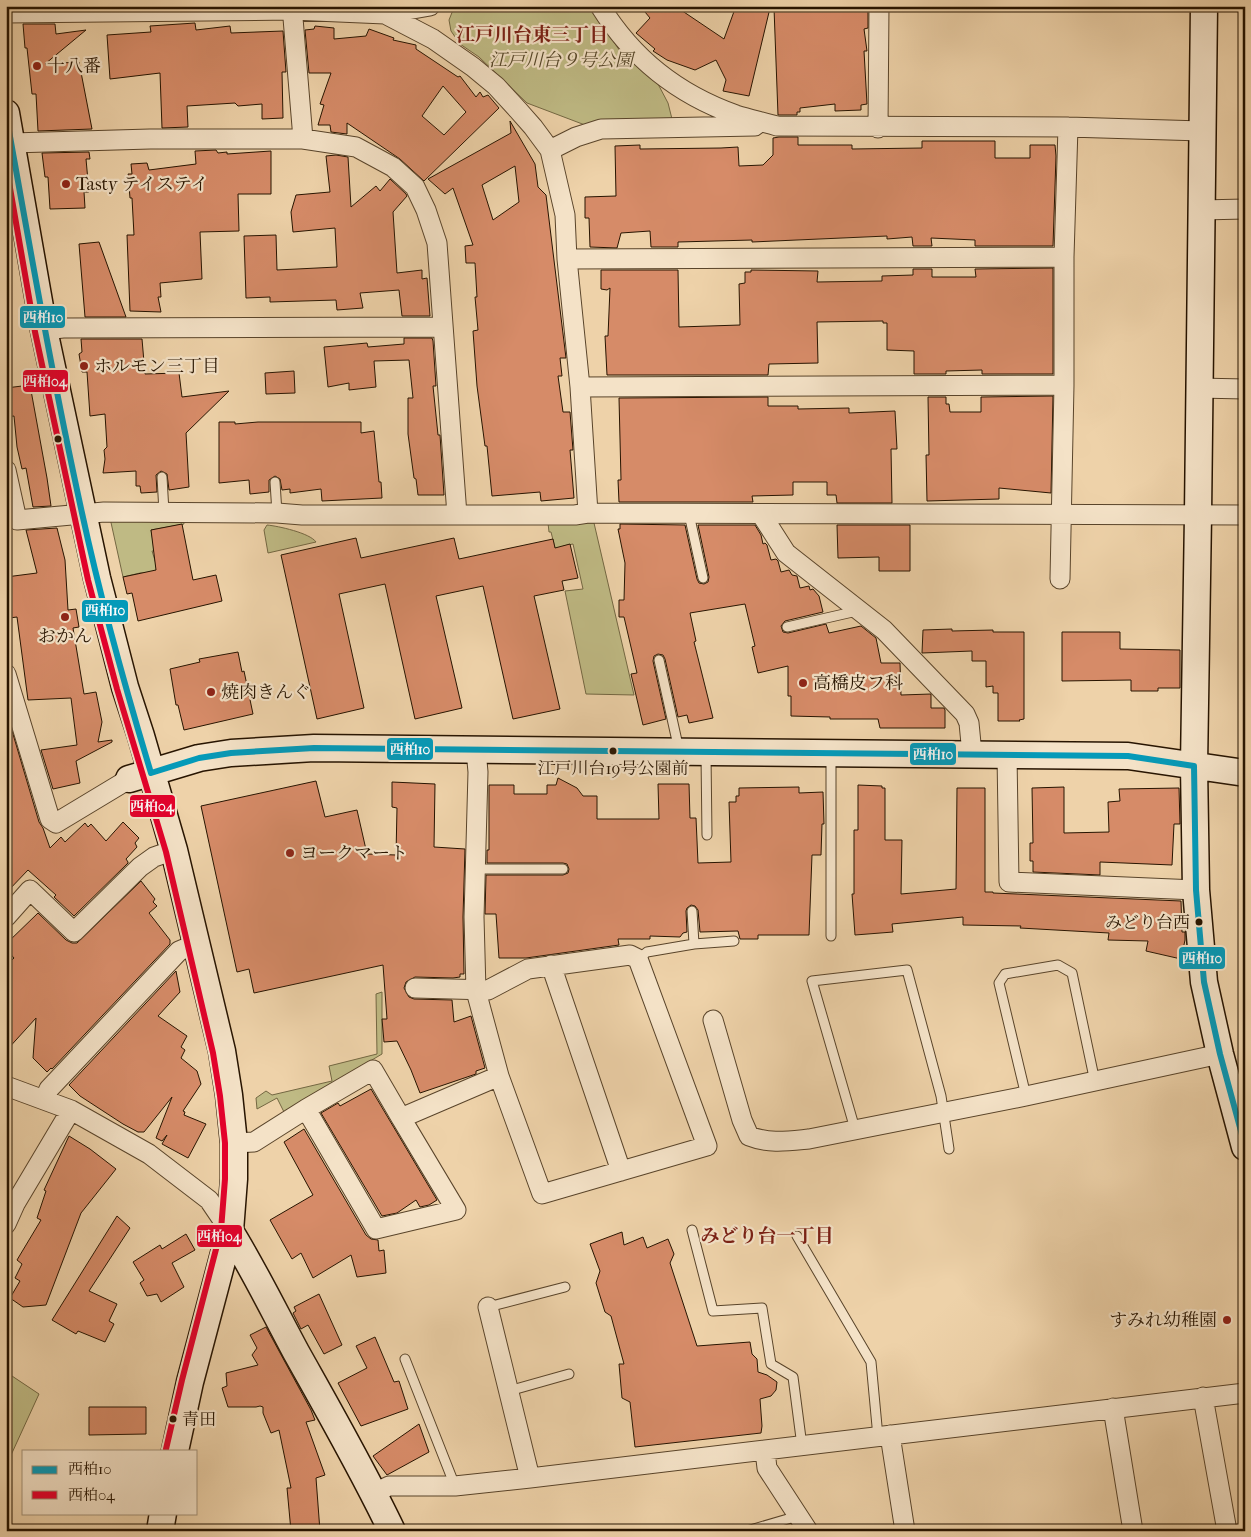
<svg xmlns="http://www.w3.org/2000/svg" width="1251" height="1537" viewBox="0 0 1251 1537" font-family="'IM FELL French Canon','Noto Serif JP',serif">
<rect width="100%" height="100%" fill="#eed2a9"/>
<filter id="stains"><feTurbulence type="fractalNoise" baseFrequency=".004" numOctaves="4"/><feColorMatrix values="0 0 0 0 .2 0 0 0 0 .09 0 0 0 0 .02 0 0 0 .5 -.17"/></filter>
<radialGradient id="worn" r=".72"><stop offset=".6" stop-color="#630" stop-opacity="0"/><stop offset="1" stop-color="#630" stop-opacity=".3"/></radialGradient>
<path fill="#bfba84" stroke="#736742" d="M459 6H589L620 51 658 84 668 103 672 119 585 125 527 103 479 57 460 44 451 31 449 20 453 10Z
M110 518H183L184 524 151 530 155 551H152L159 573H140L123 577Z
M548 523H594L634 695 586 694 565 591 583 589 573 544 563 546 556 552 551 532H549Z
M267 525C278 526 310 533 316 542L268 553 264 530Z
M382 992V1054L284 1112 277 1098 257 1109 256 1098 266 1091 272 1095 332 1081 329 1066 377 1054 376 994Z
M6 1372 39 1394 6 1466Z"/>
<path fill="#d68b68" stroke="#271400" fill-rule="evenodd" d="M640 6H675L724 39 736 6H768V8H770L749 96 723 91 726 80 716 60 695 70 667 60 653 51 655 49 636 33 650 18Z
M774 8H809V11L868 9V28L864 29 867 51H864L867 104 861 105V110L835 111V104L800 108V112H797V115H778Z
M195 23 196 30 230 26 231 33 283 31 286 72H282L283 118 262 119V104L238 106 235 103 187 106 188 127 162 128 160 73 110 79 107 35 151 32 150 26Z
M23 24H55L56 34 86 30 45 64 79 62 92 129 38 131 36 94H32L27 48H25Z
M315 26 334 28V39L366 36 369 29 394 38 393 40 416 45V49L458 77 460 76 476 97 480 92 483 97 488 95 499 108 424 181 400 159 347 123V134L331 132 330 125H318L324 105 320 104 331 73H309L305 30 314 29ZM443 86 466 112 444 135 422 116Z
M510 121 535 164 538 187 546 195 566 358H560L562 376H558L563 412H570L573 450H570L574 498 541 501 540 492 492 496 487 446H485L477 386 473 331 478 330 475 297H477L475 263H466L465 246 473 245 453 188 445 194 428 179 511 133ZM515 166 519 202 493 220 482 185Z
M779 137H798V145H852V149L922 148V141H995V158H1030V145H1055L1056 156 1053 246H975V240L931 238 932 246H913L912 237 887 239V236L752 242V240L678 242V247H651L650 231 621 233 617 248 590 247 589 218H585V197L616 196 615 146 640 145V149L721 148 738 147 739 166 763 165 773 155V138Z
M216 150 218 153 227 152V154L271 151V194H238L239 231 200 232 202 279 160 283 161 297H158L161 312 130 311 127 235H134L132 198H130L128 174H132L131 164 147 163 149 170 196 164 195 151Z
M89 152 90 159H86L89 192H84L85 208 50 209 48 177H45L42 153Z
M326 156 336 155 348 157 351 207 376 186 380 191 390 179 406 194 407 196 393 212 397 273 422 270V279L427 278 430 316H402L399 290 360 293 363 308 337 310 336 300 270 302V297L246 298 244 236 276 235 277 270 337 267 335 228 293 232 291 212 296 195 330 192Z
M99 242 126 317H85L79 244Z
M1053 268V374H982V370L946 371V374H914V351L887 350V323H883V321L817 322 818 363 769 364 768 375H607L605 336H608L610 288 607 290 601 289V270H678L679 327 740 325 739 284 745 283V272H751V270L818 271 817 282 882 281V276L913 275V269H932V277H976L975 269Z
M404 338H432L433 341 436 386H433L438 435H440L444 495H418L416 479 414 478 408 434V398H413L409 360 374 361 376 387 349 390V383L328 387 324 347 367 343 368 347 404 344Z
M81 339H142L145 374 179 373 182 397 229 391 186 433 189 487 169 490 167 474 161 471 156 475 157 492 141 493 140 486H136V471L103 473 105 459 104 450 107 447 105 414 90 416 87 372H82L79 354 82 352Z
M294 371 295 393 266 394 265 373Z
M30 385 47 478 51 506 33 507 26 468 22 469 17 447 14 416 6 417V388Z
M1053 396 1051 493 999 488V499L927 501 926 455H929L928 397H946V404H949L950 412H981V397Z
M768 397V406H798V409L849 408V413L895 411 897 449H891L892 503H837L836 495H827V482H793V495L752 496 753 502H619L618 480H621L619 398Z
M219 422H235V424L258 422H361V433L374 431 379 482H381L382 498 322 501 321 489 290 493V489L282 490 280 479 275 476 269 480V492L250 494 249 480 219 483Z
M182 524 193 580 216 575 222 601 138 621 132 593 127 594 123 577 156 570 151 530Z
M620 524 685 525 697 579 699 583 704 584 708 582 709 577 698 525H755L761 535 763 544 765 543 767 545 771 560 776 559 778 561 781 572 789 570 792 575 797 576 800 588 809 586 810 590 813 589 819 596 823 612 785 621 781 626 783 632 788 633 826 624 829 633 861 626 876 638 881 663H900L901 695 931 694V708H944L945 710V728H880L878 719H830V717L791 716V696H788V666L758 673 752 647 755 646 745 604 690 613 696 641 694 642 713 718 689 723 687 715 678 717 665 659 663 655 658 654 654 656 653 661 666 719 643 725 631 674 637 673 624 617H619V600H624L625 563 618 529H620Z
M837 525H910V571H879V557L838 558Z
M57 528 65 560 68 610 76 609 79 627 73 628 84 694 96 692 102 722 98 742 112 740V742L76 761 80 783 53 789 41 750 77 745 71 698 28 700 17 617 9 618 6 599V577L37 573 26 530Z
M356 538 361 558 454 538 459 559 553 539 555 548 570 544 578 578 562 581 564 590 534 596 560 709 513 719 483 586 436 596 462 708 415 719 385 584 339 594 364 708 317 719 281 555Z
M952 629V631L993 630V632H1024V719L1019 720 1020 721H998V693H993V686L986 687V661H972V651L922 653 923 630Z
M1062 632H1120V649L1180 650V688H1158V691H1131V680L1062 681Z
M238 652 242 672 244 671 253 714 184 730 178 705H176L170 669 200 662 199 659Z
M10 724 39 822 43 828 50 848 61 837 65 842 85 823 88 827 91 824 106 841 123 822 139 838 135 843 137 847 126 859 128 862V863L74 916 54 897 56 895 28 870 6 893V725Z
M558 778 577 788 583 796H597V819H659L658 784H689L690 818H696L698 863 731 862 729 802H736V796H739V788L799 787V793L823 792 824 824H822L821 855H812L809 935H758V939H740L738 931 700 932 698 910 695 906 691 905 687 908 686 911 687 932 683 933 680 937 650 936V939H618L619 945 526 958H499L496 914H485L486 875H563L568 873 569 869 567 864 563 863H487V850H489V785H514V794H547V785H556Z
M316 781 325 817 357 810 367 854 396 855 397 808 392 807V782L435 784 434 847 465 849 463 917 464 974H460V977L453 978 415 977 406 982 404 988 409 997 414 999 452 1000 454 1022 471 1016 485 1068 476 1071V1074L420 1093 411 1070 397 1041 384 1042 382 1019H387L383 965 254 993 249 969 237 972 201 806Z
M858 785 882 786V788H885V840H902L901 894 956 889 957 788H985V892H993V893L1181 901 1182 932H1185V940L1181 959 1146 951 1148 941 1108 940 1109 933 1020 928 1021 926 963 925V917L892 924 893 932 855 935 852 894H854V830H858Z
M1064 787V833L1109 832 1108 802 1120 801 1119 789 1179 788 1180 824H1174L1172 865 1100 862V875L1033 872V861H1030V843H1033L1032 788Z
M141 881 155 899 153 902 157 906 149 913 170 940V944L52 1069 51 1068 47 1072 33 1058 36 1018 6 1051V966L14 958 6 949V944L38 913 66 940 72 943H77Z
M176 971 180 992 158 1016 187 1036 181 1047 185 1050 181 1058 197 1071 201 1084 183 1111 185 1112 184 1115 206 1124 188 1158 162 1144 167 1135 162 1141 156 1138 172 1097 144 1132H138L123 1124 80 1096 69 1085Z
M371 1089 437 1200 429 1205 420 1207 416 1200 397 1213 382 1216 321 1113 338 1103 340 1106Z
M304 1129 366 1235 371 1239 378 1240 379 1251 384 1250 386 1273 357 1277 351 1255 313 1278 301 1253 292 1259 270 1220 313 1195 284 1142Z
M69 1136 90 1149 116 1169 81 1213 46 1305 23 1307 10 1298 20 1281 15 1278 22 1264 17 1260 41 1220 37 1218 46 1191 44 1190Z
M117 1216 130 1228 89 1291 117 1304 109 1321 114 1324 105 1342 78 1331 76 1334 52 1320Z
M622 1232 624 1245 643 1237 647 1248 668 1239 674 1254 670 1263 697 1346 750 1342 752 1354 757 1359 758 1372 767 1375 777 1382 776 1390 771 1396 760 1399 762 1426 761 1433 635 1447 630 1402 622 1398 619 1364H624L611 1316 605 1312 596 1283 600 1271 590 1244Z
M186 1234 195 1250 172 1263 184 1287 161 1302 157 1294 147 1296 140 1283 144 1280 133 1262 160 1245 162 1249Z
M319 1294 342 1345 324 1354 308 1325 301 1329 293 1313 296 1311 294 1307Z
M266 1327 311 1410 315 1420 306 1422 325 1475 316 1478 320 1531H291L287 1488H291L279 1430 271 1433 263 1413V1407L260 1406 256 1407H228L222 1388 227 1386 226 1373 258 1365 252 1355 257 1348 250 1335Z
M375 1337 394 1382 399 1381 408 1409 361 1426 338 1383 367 1368 356 1346Z
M89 1407H146V1434L89 1435Z
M419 1424 429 1452 387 1475 373 1456Z"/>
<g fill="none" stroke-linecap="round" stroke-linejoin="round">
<g stroke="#59442a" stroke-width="11">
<path id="lane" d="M162 477 164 512
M275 482 277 513
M689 514 703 578
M787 627 857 611
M659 660 679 750
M706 755 707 835
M477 869H563
M692 911 694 944
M831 936V754
M638 959 647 952 694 944 734 941
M1026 1096 999 983 1005 974 1058 965 1072 973 1095 1082
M855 1129 812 981 907 970 941 1096 949 1149
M692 1230 713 1311 762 1308 771 1364 793 1377 802 1446
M797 1236 871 1362 878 1437
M488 1307 565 1287
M405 1359 455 1486
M509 1391 569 1374
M747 1531 798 1516"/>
</g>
<g stroke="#59442a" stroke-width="21">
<path id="street" d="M292 6 303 139
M600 6C633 59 677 94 736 115 749 119 763 122 777 126L1068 127 1202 131
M6 13 292 10 385 14 430 6
M385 14 433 39 473 67 496 86 518 110 533 127 550 150 565 215 567 259 580 387 588 513
M878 128 879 6
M12 143 150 139H303L356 147 393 167 415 187 426 210 437 243 457 515
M550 150 576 137 601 129 755 126
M1201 210 1245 209
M567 259 1064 257
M44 330 63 328 443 327
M580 387 1064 385
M1198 388 1245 389
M6 470 17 520 104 512 277 513 302 515H575L588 513 1245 515
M761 514 786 553 884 630 965 714 969 723 972 754
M1060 579 1064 385V257L1068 127
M6 674 50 819 56 823 129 779
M1007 755 1009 882 1196 890
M6 917 30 890 74 932 140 867 154 857 174 850
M551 965 621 1171
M415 988 488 990 528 969 630 955 638 959 707 1146 542 1194 499 1076 476 991 474 917 478 772 476 750
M713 1020 742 1120 749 1136C769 1144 788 1141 809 1139L1026 1096 1220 1054
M6 1086 71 1110 149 1154 209 1200 230 1231
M44 1100 49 1089 179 951 198 943
M306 1109 376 1229 456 1210 401 1118
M234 1143 254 1142 306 1109 373 1070 401 1118 499 1076
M6 1224 15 1204 71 1110
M488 1307 530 1478
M1203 1397 1227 1531
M1113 1408 1133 1531
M890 1435 905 1531
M765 1451 767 1468 808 1531
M374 1493 389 1486H455L530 1478 1245 1393"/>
</g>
<g stroke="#271400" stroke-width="29">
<path id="secondary" d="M1204 6 1198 515 1194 766 1196 890 1204 982 1220 1054 1245 1147
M6 113 44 330 97 578 125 687 141 736 174 850 222 1051 229 1095 234 1143V1179L230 1231 190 1382 175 1451
M129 779 199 758 231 753 314 748 1128 756 1245 773
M230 1231C254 1270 274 1311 296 1352 329 1411 363 1470 392 1531
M160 1531 163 1513"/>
</g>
<use href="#lane" stroke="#f4e2c7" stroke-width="9"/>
<use href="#street" stroke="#f4e2c7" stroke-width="19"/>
<use href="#secondary" stroke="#f4e2c7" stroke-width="26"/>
<g stroke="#f4e2c7" stroke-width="10">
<path id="bus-1" d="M6 114C30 248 53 381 82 513 101 601 125 687 151 773
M1194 766 1196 890 1204 982 1220 1054 1245 1146
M151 773 199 758 231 753 314 748 1128 756 1194 766"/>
</g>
<g stroke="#f4e2c7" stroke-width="10">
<path id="bus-2" d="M6 165 35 332 88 580 117 689 166 852 213 1053 220 1096 225 1143V1179L221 1230 182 1380 166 1449"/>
</g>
<use href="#bus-1" stroke="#049ab9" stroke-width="6"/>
<use href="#bus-2" stroke="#e4002b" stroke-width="6"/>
</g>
<g fill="#8f2418" stroke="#f4e2c7" stroke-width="2">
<circle cx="37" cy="66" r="5"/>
<circle cx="66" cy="184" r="5"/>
<circle cx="84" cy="366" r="5"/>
<circle cx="65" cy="617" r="5"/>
<circle cx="803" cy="683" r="5"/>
<circle cx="211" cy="692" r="5"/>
<circle cx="290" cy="853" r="5"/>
<circle cx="1227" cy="1320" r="5"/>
</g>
<g fill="#271400" stroke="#f4e2c7" stroke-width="2">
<circle cx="58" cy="439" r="4.5"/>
<circle cx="613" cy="751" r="4.5"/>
<circle cx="1199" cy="922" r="4.5"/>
<circle cx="173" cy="1419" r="4.5"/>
</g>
<g text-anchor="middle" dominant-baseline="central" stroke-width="4.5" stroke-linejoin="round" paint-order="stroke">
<g font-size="17" fill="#271400" stroke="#f4e2c7">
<text x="613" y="768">江戸川台19号公園前</text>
<text x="1190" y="922" text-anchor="end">みどり台西</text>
<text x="182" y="1419" text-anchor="start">青田</text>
</g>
<g font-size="18" font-style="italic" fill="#554628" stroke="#f4e2c7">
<text x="561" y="60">江戸川台９号公園</text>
</g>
<g font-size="18" fill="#271400" stroke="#f4e2c7" text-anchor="start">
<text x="47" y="66">十八番</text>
<text x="76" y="184">Tasty テイステイ</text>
<text x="94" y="366">ホルモン三丁目</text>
<text x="65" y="636" text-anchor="middle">おかん</text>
<text x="813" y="683">高橋皮フ科</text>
<text x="221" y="692">焼肉きんぐ</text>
<text x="300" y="853">ヨークマート</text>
<text x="1217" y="1320" text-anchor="end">すみれ幼稚園</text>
</g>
<g font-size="19" font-weight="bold" fill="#7a1f14" stroke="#f4e2c7">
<text x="532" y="35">江戸川台東三丁目</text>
<text x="767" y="1236">みどり台一丁目</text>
</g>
</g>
<g stroke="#f4e2c7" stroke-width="2">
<rect x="19" y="305" width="47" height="24" rx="5" fill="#049ab9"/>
<rect x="22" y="369" width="47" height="24" rx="5" fill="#e4002b"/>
<rect x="81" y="599" width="48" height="24" rx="5" fill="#049ab9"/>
<rect x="386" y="737" width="48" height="24" rx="5" fill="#049ab9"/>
<rect x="909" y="742" width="48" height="24" rx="5" fill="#049ab9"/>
<rect x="129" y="794" width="47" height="24" rx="5" fill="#e4002b"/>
<rect x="1178" y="946" width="48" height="24" rx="5" fill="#049ab9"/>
<rect x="196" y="1224" width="47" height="24" rx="5" fill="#e4002b"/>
</g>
<g font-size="14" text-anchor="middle" font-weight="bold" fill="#fff">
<text x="43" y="322">西柏10</text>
<text x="45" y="386">西柏04</text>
<text x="105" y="615">西柏10</text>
<text x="410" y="754">西柏10</text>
<text x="933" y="759">西柏10</text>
<text x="152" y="811">西柏04</text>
<text x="1202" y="963">西柏10</text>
<text x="219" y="1241">西柏04</text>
</g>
<rect width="1251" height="1537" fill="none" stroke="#eed2a9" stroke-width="25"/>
<rect x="8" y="8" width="1236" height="1522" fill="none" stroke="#271400" stroke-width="2.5"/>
<rect x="12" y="12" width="1226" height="1512" fill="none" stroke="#271400"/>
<rect x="22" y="1450" width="175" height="65" fill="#f4e2c7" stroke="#a29077"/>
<rect x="32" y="1466" width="25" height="8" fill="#049ab9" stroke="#a29077"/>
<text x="68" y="1474" font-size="15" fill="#271400">西柏10</text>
<rect x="32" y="1491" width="25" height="8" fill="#e4002b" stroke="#a29077"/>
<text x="68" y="1500" font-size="15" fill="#271400">西柏04</text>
<rect width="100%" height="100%" filter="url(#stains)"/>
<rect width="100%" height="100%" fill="url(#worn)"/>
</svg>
